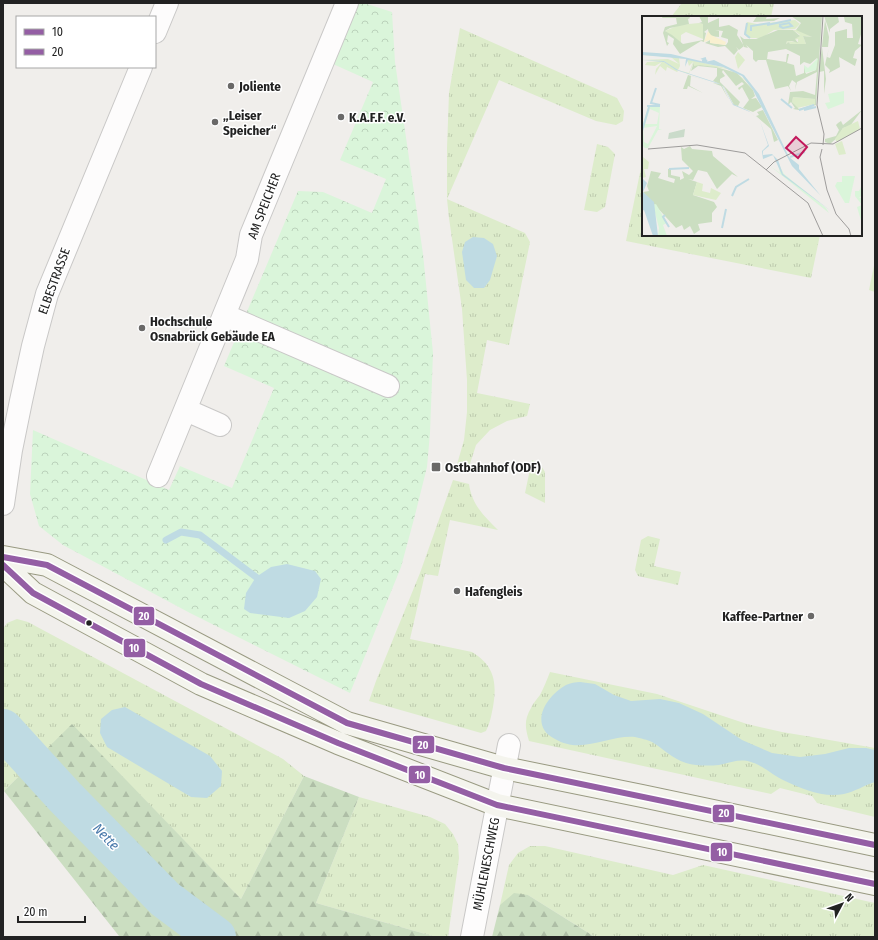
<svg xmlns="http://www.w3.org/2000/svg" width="878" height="940" viewBox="0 0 878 940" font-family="'Fira Sans Condensed',sans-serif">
<defs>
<pattern id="grass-tufts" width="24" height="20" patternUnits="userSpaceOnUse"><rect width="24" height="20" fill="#ddeccb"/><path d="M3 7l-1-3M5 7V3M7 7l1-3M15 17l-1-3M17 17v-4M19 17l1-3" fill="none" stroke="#bdcaae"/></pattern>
<pattern id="forest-firs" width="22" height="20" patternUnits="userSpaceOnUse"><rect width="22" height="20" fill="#cbdec1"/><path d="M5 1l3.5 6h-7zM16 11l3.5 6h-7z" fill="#aebea6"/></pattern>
<pattern id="park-crowns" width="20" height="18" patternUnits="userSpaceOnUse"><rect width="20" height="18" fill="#daf5da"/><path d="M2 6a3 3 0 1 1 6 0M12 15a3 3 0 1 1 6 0" fill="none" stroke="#bbd2bb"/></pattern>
</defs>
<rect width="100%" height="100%" fill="#f0eeeb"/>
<path fill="url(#grass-tufts)" d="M682 3H774L771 17H671Z
M460 28 617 98 624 111 623 121 616 125 596 121 499 80 447 199 525 233 530 242 509 345 487 340 477 393 530 404 527 416 507 421 490 430 476 445 469 467 470 473 456 468 464 440 467 412V380L462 309 449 218 447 199V148L449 93Z
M597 144 608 147 615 154 605 207 597 212 584 210Z
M643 158V235H820L811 278 626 241Z
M532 460 540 464 545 472V503L525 493Z
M453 480 469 484C472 505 484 516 498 530L450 520 438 576 425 574 410 639 472 652C495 666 497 683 493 707 491 717 490 723 486 731L481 733 369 701 376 681 420 573Z
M648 536 660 539 654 566 681 572 678 585 638 576 635 570 641 540Z
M17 619 28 622 283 759 304 776 241 899 72 725 4 791 3 789V629L7 623Z
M550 672 657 694 747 724 782 732 818 738 875 748V817L817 803 812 796 780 788 771 794 529 741C525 728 524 720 531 708 533 703 537 699 540 695 544 687 547 680 550 672Z
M359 797 430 817 445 824 453 834 458 844 459 858 448 937H436L316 903Z
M530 846H545L673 875 703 865 875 903V937H595L528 895 500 905 509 865 518 853Z"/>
<path fill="url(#forest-firs)" d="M72 724 241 899 304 776 359 797 316 903 436 937H121L119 936 4 791Z
M514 893 528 895 595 937H492L500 905Z"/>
<path fill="url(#park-crowns)" d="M359 3H364L392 12 395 62 423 254 433 353 430 433 427 467 414 519 401 567 350 693 190 613 63 545 39 526 30 494 33 430 169 490 180 466 232 488 274 388 224 366 298 191 323 192 372 213 386 179 340 160 373 82 333 64Z"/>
<path fill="#ddeccb" d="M875 261V292L869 290Z"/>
<path fill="#bfdbe3" d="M473 237 484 238 493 244 497 256 490 280 484 288H474L466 280 462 252 465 242Z
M287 564 315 571 321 579 317 597 305 611 289 618 250 613 244 609 246 593 256 577 271 567Z
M580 682 595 684 614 695 631 701 660 699 679 703 703 714 742 740 772 753 800 757 825 754 849 748H866L875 750V782C865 785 854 792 844 794 823 798 802 789 783 780 773 775 762 765 751 762 739 758 730 763 719 765 708 766 696 766 686 763 671 758 664 749 652 742 648 740 640 738 635 737 607 735 582 755 555 739 528 725 546 696 566 685 570 683 576 682 580 682Z
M125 707 210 756 222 771 221 786 207 798 191 797 107 747 100 733 101 719 112 710Z"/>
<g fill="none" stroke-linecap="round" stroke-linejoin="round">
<path stroke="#bfdbe3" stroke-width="7" d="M166 540 181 532 200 535 256 577"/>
<path stroke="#bfdbe3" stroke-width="40" d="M3 729 65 797 165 899 216 937"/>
<g stroke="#c9c8c7" stroke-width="24">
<path id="street" d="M155 32 167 3
M224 315 388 386
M186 410 220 425
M158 476 247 259 251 235 347 3
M3 504 11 450 21 401 33 346 47 294 141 67
M472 937 509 745"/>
</g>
<g stroke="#999a82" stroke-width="24">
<path id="secondary" d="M3 557 47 565 347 723 504 768 642 796 875 845
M3 565 33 593 201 684 338 743 497 805 875 884"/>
</g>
<use href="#street" stroke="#fdfcfc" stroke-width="22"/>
<use href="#secondary" stroke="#f4f4ed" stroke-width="22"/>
<g stroke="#fff" stroke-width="9">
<path id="bus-1" d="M3 565 33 593 201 684 338 743 497 805 875 884"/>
</g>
<g stroke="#fff" stroke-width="9">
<path id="bus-2" d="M3 557 47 565 347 723 504 768 875 845"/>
</g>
<use href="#bus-1" stroke="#945ea4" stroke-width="6"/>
<use href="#bus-2" stroke="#945ea4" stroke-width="6"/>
</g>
<g fill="#6a6968" stroke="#fff" stroke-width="1.5">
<circle cx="231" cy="86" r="4"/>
<circle cx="341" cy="117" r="4"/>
<circle cx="215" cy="122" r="4"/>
<circle cx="142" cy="328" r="4"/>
<rect x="431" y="462" width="10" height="10" rx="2"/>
<circle cx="457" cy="591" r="4"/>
<circle cx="811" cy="616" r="4"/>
</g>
<circle fill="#222" stroke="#fff" stroke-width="1.5" cx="89" cy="623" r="3.5"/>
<g text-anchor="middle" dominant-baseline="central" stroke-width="3" stroke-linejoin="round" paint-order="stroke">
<g font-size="13" font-weight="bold" fill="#222" stroke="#fff" text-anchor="start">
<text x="239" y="86">Joliente</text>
<text x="223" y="115">„Leiser<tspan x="223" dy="15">Speicher“</tspan></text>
<text x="349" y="117">K.A.F.F. e.V.</text>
<text x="150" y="321">Hochschule<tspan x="150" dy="15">Osnabrück Gebäude EA</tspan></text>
<text x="445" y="467">Ostbahnhof (ODF)</text>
<text x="465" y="591">Hafengleis</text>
<text x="803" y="616" text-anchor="end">Kaffee-Partner</text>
</g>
<g font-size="13" fill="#222" stroke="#fff">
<text transform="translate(264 206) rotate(-69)">AM SPEICHER</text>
<text transform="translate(54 281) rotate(-70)">ELBESTRASSE</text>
<text transform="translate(486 864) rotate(-79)">MÜHLENESCHWEG</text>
</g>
<g font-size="14" font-style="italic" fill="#4a7aab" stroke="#fff">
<text transform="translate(106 837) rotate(46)">Nette</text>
</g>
</g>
<g transform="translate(642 16)">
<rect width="220" height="220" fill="#f0eeeb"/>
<path d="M153 4 158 8 153 13 132 14 119 22H106L102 18 105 6 115 8ZM57 7 61 8V23L44 16 39 19V27L23 15 37 9ZM151 14H157L170 21 161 20 164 28H148L147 26 144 28 145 25 156 26V23L152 24 158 19ZM96 36 103 44 96 53 93 41ZM0 39H22L44 43 37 42 38 50 36 54 47 57 51 46 47 50 45 43 88 53 105 65 114 79 104 65 86 53 58 49 52 51V46L47 58 33 53 22 45 0 44 26 43 37 48 29 41ZM21 45 36 55 35 56 25 51 24 55 18 50 13 59 14 53 20 46 13 50 3 49 5 46ZM151 81 173 83V88L155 92 150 86ZM1 141 7 146 6 153H2L4 161 0 162Z" fill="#ddeccb"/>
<path d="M21 0H47L48 2 46 3 47 8 28 12 23 15 30 19 41 28 61 24V8L57 7 60 6 57 0H66V7L77 2V11L87 9 96 14 95 19 102 30 97 34 94 31 96 34 92 39 83 30 76 31 63 27 68 24 69 27 84 29 86 26V23L79 21 81 15 73 14 77 15V21L67 20 66 13 62 16 64 17 62 26 59 25 38 38 31 28 32 23 26 19 25 26 27 27 25 30 21 17 23 11 35 8 34 2H20ZM115 0H125L124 3 138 2 132 5 111 6ZM149 0H180L174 89 157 94 151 93 153 92 149 86 146 89 148 76 161 75 173 79 175 56 155 66 153 74 154 67 150 64 147 70 149 75 146 70 133 73 124 44H116L114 46 111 43V35L104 29 106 32 102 31 98 20 102 23H114L136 14H151L158 20 153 23 156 27 150 25H145L144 28 147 26 148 28H164L161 20 170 21 154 14 159 7ZM144 33 158 40V49L162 46 168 48 175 42 174 54 164 58 162 49V57L154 60 152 49 145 47 147 38H145L144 46 125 43 126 36ZM151 81 173 83V88L157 93 150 86ZM182 0 196 1 197 6 188 13V17ZM220 0V15L216 28 220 29 213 35 211 42 215 43 213 50 197 41 198 51 187 57 188 54 183 49 184 44 187 32 185 41 188 42 193 29V16L205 13V22H211L210 8 203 6 202 1ZM183 4 187 21 186 31H180L184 63 182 78V55L177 56ZM52 46V50L58 49 74 51 95 57 111 74 113 80 109 83 114 82 120 91 111 96 101 92 107 84 100 71 97 74 96 72 102 68 100 66 94 70 81 54 80 56 83 60 78 63V66L98 86 96 90 92 89 82 71 80 70 87 84 79 70 71 67 78 68 71 65 75 60V52L56 50 49 55ZM46 59 70 66 49 60 48 70 61 77 46 70 45 73H41ZM121 94 136 124 132 126 129 113 114 100 117 99 115 96ZM220 94 208 110 201 112 196 121 188 128 183 126V123L194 120 197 114 194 109 196 107 199 105 201 109ZM48 130 50 133 70 135 71 140 96 161 90 158 75 173 65 156 56 154 51 164 46 163 55 166 51 179 72 186 75 191 70 197V206L56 208 58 214 52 218 48 210 42 214 40 209 34 212 1 176 7 175 5 170 9 155 19 157 16 162 32 167 33 163 26 161V153H29V159L38 161V164L42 162 40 155 47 159 51 155 40 144 39 131 42 133Z" fill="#cbdec1" fill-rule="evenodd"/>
<path d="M66 15 69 19 84 26 83 29 68 27V24L62 26Z" fill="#f8f0d0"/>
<path d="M43 113 42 121 26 123 27 117Z" fill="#cadbca"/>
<path d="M176 42 174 54 163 57 162 49 166 52ZM202 75V87L184 94 186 93 183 87 188 86 186 78ZM18 89 17 113 20 114H16L6 132H3L0 129V111L6 91H4ZM8 93 17 97 15 108H3ZM15 110 6 128 2 126 1 112ZM135 145 142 158 184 192 187 197 128 150 138 157ZM200 160H213L207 187H203L193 170 195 166H200ZM220 169V179L217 182H220V208L215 191 220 189 213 180V175H217ZM14 188 25 207 21 209 25 220H16L17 212 11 189Z" fill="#daf5da" fill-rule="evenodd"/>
<path d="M216 105 218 113 195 126 193 123 201 112ZM200 125 204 138 197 139 193 128ZM55 166 61 168 60 175 68 177 69 172 79 177 74 184 51 179Z" fill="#ddeccb"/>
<path d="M0 36 29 38 63 46 72 44 102 59 117 78 147 141 157 149V153L179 180 150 150 111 74 100 60 81 51 46 44 43 51 44 43 0 39ZM0 44 22 45 36 54 76 67 81 70 91 88 107 95 118 105 127 130 121 135V139L130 138 136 144 141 158 189 195 140 159 131 139 121 143 120 135 126 129 118 105 108 96 91 89 80 69 34 54 22 46ZM1 163 5 167 1 176 12 186 16 220H11L2 194 0 195Z" fill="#bfdbe3"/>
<path fill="none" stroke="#bfdbe3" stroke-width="2" d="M105 7 103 18 108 22M125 9 149 4M137 10 141 12 150 10 147 7 137 9M109 15V10L128 7M60 45H65L61 43 64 42M14 72 9 87 18 89M139 83 150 92M5 90H18M157 94 172 89M162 94 174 91M0 115 7 91M148 141 163 136M27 153 47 152M90 180 94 171 107 163M23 199 21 201 27 211M80 212 84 193"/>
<path fill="none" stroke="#9e9c9b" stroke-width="1" d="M175 89 182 118 181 129M175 89 181 0M6 133 55 129 103 137 166 187 181 220M180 133 178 141 185 174 194 198 207 213 209 220M124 154 132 146 169 127 191 128 220 112"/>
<path fill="#c2185b" fill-opacity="0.15" stroke="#c2185b" stroke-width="2" d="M154 121 165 131 156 142 144 132Z"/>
<rect width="220" height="220" fill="none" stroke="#222" stroke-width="2"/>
</g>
<g stroke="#fff" stroke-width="1.5">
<rect x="133" y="606" width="22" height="20" rx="4" fill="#945ea4"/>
<rect x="123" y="638" width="23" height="20" rx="4" fill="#945ea4"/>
<rect x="412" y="735" width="23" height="19" rx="4" fill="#945ea4"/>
<rect x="408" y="765" width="23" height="19" rx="4" fill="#945ea4"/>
<rect x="712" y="804" width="23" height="19" rx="4" fill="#945ea4"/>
<rect x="710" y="842" width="23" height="20" rx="4" fill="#945ea4"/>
</g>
<g font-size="11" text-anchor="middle" font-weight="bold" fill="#fff">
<text x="144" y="620">20</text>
<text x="134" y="652">10</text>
<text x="423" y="749">20</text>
<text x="420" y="779">10</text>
<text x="724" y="817">20</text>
<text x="722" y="856">10</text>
</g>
<rect width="878" height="940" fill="none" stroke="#222222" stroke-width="8"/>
<rect x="16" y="16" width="140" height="52" fill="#ffffff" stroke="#a7a7a7"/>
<rect x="24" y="29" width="20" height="6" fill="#945ea4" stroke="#a7a7a7"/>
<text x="52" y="36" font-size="12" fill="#222222">10</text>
<rect x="24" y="49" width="20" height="6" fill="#945ea4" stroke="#a7a7a7"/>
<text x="52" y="56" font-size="12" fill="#222222">20</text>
<g transform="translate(842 904) rotate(49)" stroke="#ffffff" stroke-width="3" paint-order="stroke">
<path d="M0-3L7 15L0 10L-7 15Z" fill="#222222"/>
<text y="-6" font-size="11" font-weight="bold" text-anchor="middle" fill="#222222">N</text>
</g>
<path d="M18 916v6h67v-6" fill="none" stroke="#222222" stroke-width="2"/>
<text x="24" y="916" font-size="12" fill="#222222" stroke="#ffffff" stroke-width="3" paint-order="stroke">20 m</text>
</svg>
